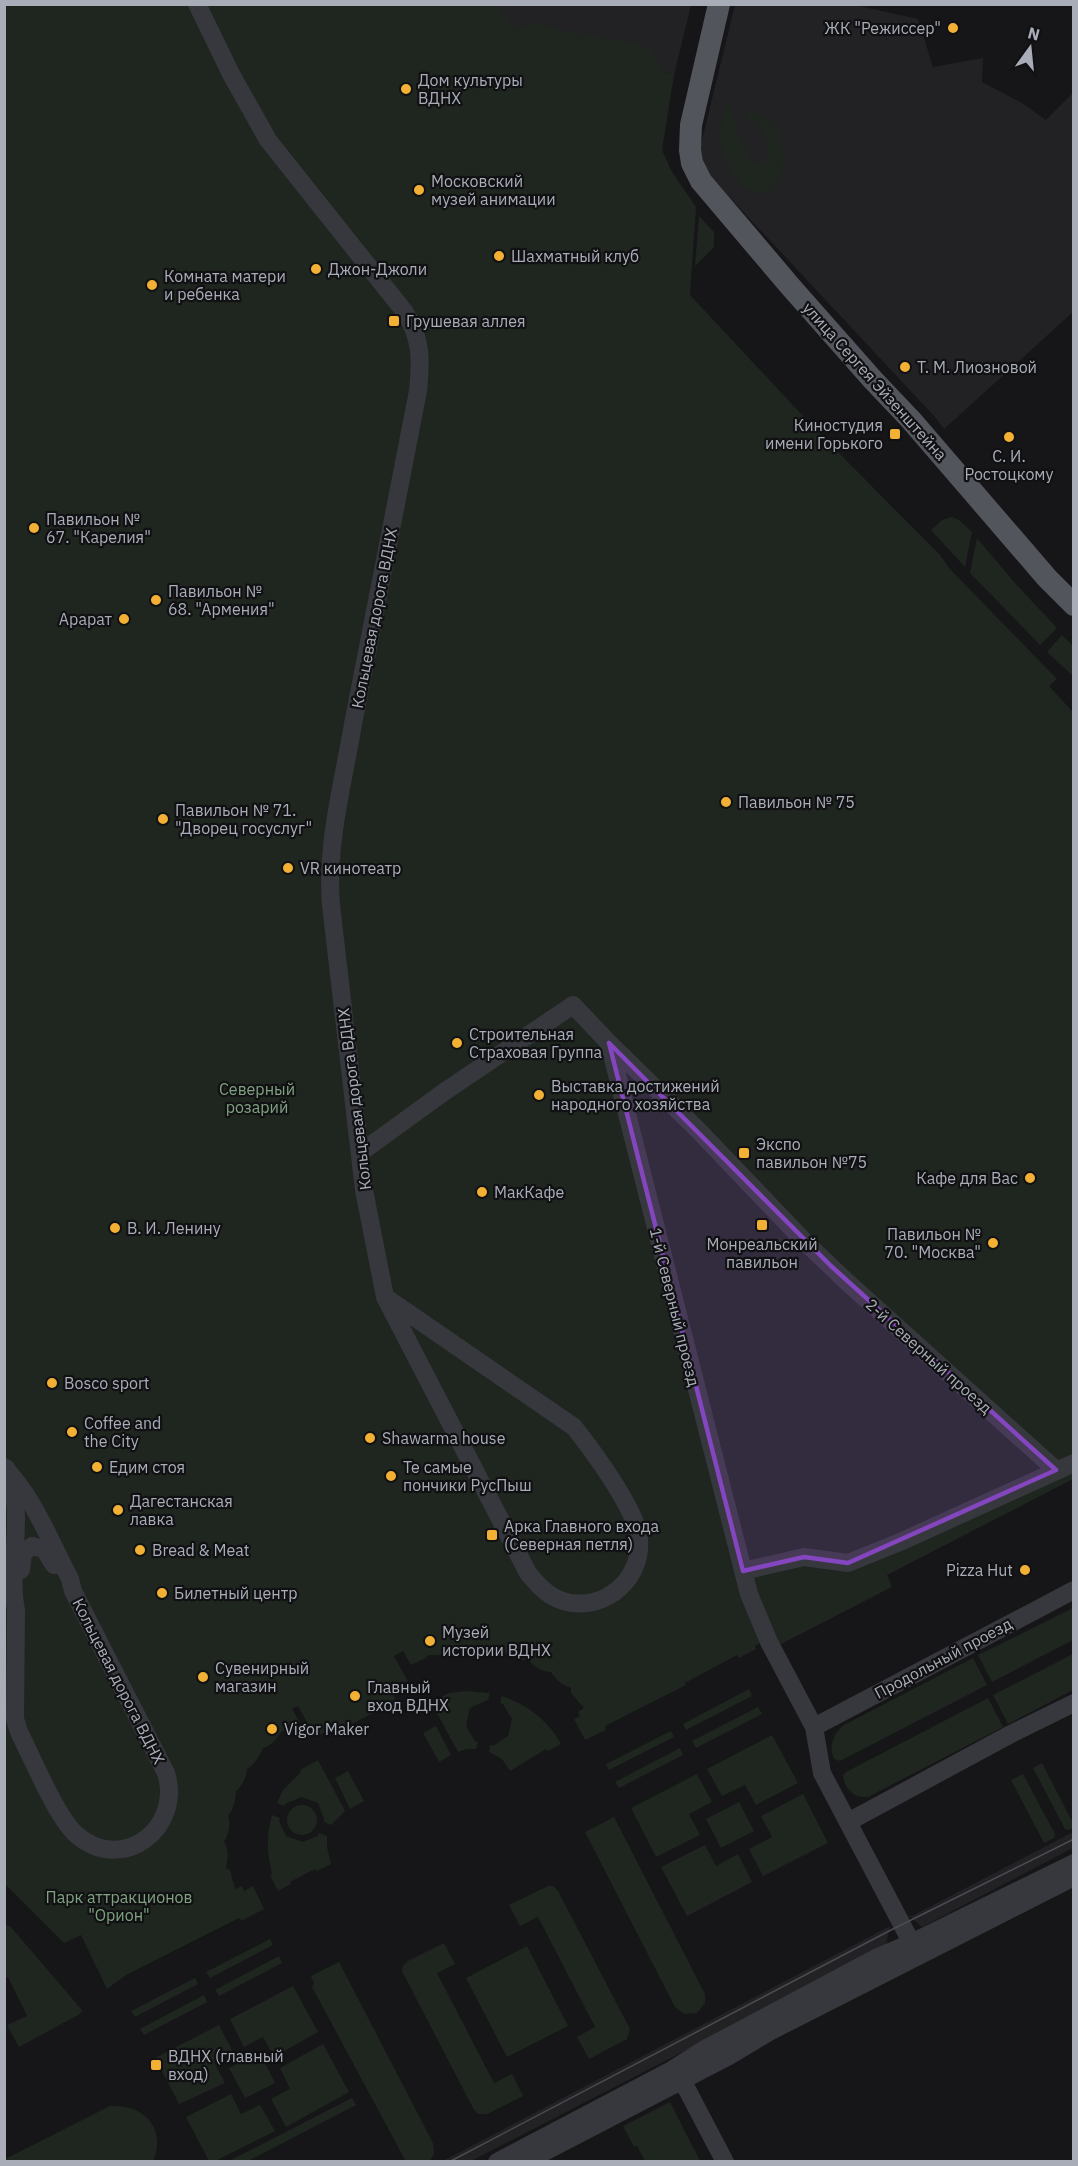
<svg xmlns="http://www.w3.org/2000/svg" width="1078" height="2166" viewBox="0 0 1078 2166" font-family="'IBM Plex Sans',sans-serif">
<rect width="100%" height="100%" fill="#161618"/>
<path fill="#222225" d="M399 5H691L674 75Z
M735 5H855L918 19 933 67 983 58 982 82 1022 103 1046 120 1073 93V312L944 429 935 417 704 170 699 152Z
M1073 1832V1848L922 1927 908 1915 912 1916Z
M890 1926 886 1945 700 2043 471 2161 441 2162Z"/>
<path fill="#1e261f" d="M4 5H497L510 24 523 27 536 23 557 29 639 44 652 50 654 57 659 62V71L674 75 662 150 672 172 696 207 690 295 817 431 940 555 950 569 1057 679 1049 686 1073 712V1479L887 1575 892 1587 779 1645 773 1636 755 1646 756 1649 739 1658 737 1655 685 1683 686 1685 605 1726 606 1730 585 1740 574 1719 580 1716 578 1712 584 1708 571 1693V1688C562 1685 556 1680 551 1672 543 1672 533 1667 529 1660 520 1661 510 1658 504 1652 497 1654 485 1654 480 1649 472 1652 461 1652 454 1649 447 1655 436 1656 428 1655L426 1658 411 1665 403 1651 394 1656 411 1687 394 1696 396 1701 335 1733 332 1729 315 1737 298 1706 292 1709 299 1721 298 1724 286 1731H282C278 1737 272 1746 263 1748 260 1756 254 1765 247 1769 247 1776 241 1788 236 1791 236 1799 233 1810 228 1816 231 1823 229 1835 224 1841 229 1850 228 1858 226 1868L230 1870 235 1889 242 1886 244 1891 253 1886 264 1909 241 1921 239 1918 126 1975 107 1989 81 1935 64 1943 5 1884Z
M730 104C736 126 740 148 756 165L767 156 769 150 762 130 747 116 750 110C757 114 769 117 774 123 779 129 780 137 781 144 781 151 784 160 783 167 781 177 776 185 769 190 750 205 730 171 725 156 718 138 719 119 730 104Z
M699 216 714 232V247L695 266Z
M952 517 959 520 972 532 965 567 931 530 942 520Z
M977 538 1014 582 1057 628 1040 645 970 573Z
M1062 635 1073 646V676L1047 652Z
M1073 1608V1640L992 1682 978 1655Z
M1073 1654V1690L1008 1724 993 1695Z
M973 1658 987 1685 840 1761 834 1759C828 1746 834 1733 844 1725Z
M749 1689 752 1696 686 1730 683 1724Z
M466 1691 490 1693 488 1700 470 1708 466 1726 475 1741 478 1742 476 1749H467L458 1752 431 1702 449 1693Z
M502 1696C528 1705 549 1721 561 1744L548 1751 546 1749 510 1771 502 1759 489 1752 490 1745 493 1746 508 1736 512 1719 503 1704 500 1703Z
M988 1698 1003 1727 868 1797C854 1799 844 1788 843 1775L846 1772Z
M758 1707 762 1714 696 1748 692 1741Z
M436 1726 451 1755 439 1762 423 1733Z
M671 1731 674 1737 609 1770 606 1764Z
M772 1735 798 1783 756 1805 745 1785 722 1796 707 1769Z
M680 1748 683 1755 619 1788 615 1782Z
M318 1760 345 1811 331 1825 324 1822V1819L318 1803 301 1797 285 1804 284 1806 277 1803 283 1790 301 1772 300 1770Z
M1042 1763 1073 1823V1828L1069 1830 1065 1829 1033 1768Z
M348 1771 364 1801 350 1809 335 1778Z
M697 1774 712 1802 689 1814 700 1835 656 1857 631 1808Z
M1023 1774 1055 1834 1054 1838 1044 1843 1011 1780Z
M803 1794 828 1843 763 1876 749 1849 772 1837 761 1816Z
M739 1802 754 1831 721 1848 706 1819Z
M287 1820a15 15 0 1 1 30 0a15 15 0 1 1-30 0Z
M272 1815 280 1818 279 1821 286 1836 303 1842 318 1836 319 1833 327 1836V1847L331 1864 317 1871 315 1869 290 1882 291 1884 278 1891 270 1875 272 1874C267 1853 266 1835 272 1815Z
M614 1817 705 1994V2003L697 2013 684 2014 675 2007 585 1832Z
M705 1845 716 1866 738 1854 752 1882 687 1916 661 1867Z
M548 1886H553L558 1891 630 2029 627 2039 589 2059 577 2037 595 2027 538 1917 520 1926 509 1905Z
M5 1925 10 1926 82 2010 80 2014 19 2047 7 2025 27 2016 8 1977 5 1978Z
M270 1939 273 1945 210 1978 206 1972Z
M444 1943 455 1964 437 1973 494 2083 512 2074 523 2096 487 2114H478L474 2110 402 1971 403 1966 408 1961Z
M527 1946 568 2026 507 2057 466 1978Z
M279 1956 282 1963 219 1996 215 1990Z
M339 1962 433 2143 434 2154 430 2161H406L404 2158 312 1987 314 1984 311 1976Z
M195 1978 198 1984 135 2017 131 2011Z
M293 1986 318 2032 274 2057 263 2037 244 2047 230 2019Z
M204 1995 207 2002 144 2035 140 2029Z
M219 2025 233 2052 214 2062 225 2083 179 2104 155 2058Z
M323 2044 349 2092 286 2127 271 2099 290 2089 280 2068Z
M260 2053 275 2083 245 2098 229 2068Z
M231 2094 241 2114 260 2105 275 2131 215 2161H209L186 2117Z
M352 2098 356 2105 248 2161H229Z
M670 2102 700 2161H645L637 2146 634 2147 623 2126Z
M110 2106C144 2104 167 2128 153 2161H5V2159Z"/>
<g fill="none" stroke-linecap="round" stroke-linejoin="round">
<path stroke="#37383d" stroke-width="18" d="M197 4 231 74 268 140 404 311C422 338 421 361 418 391 397 502 374 613 353 724 343 784 326 844 331 905L364 1190 385 1297 528 1573C538 1585 547 1596 563 1601 605 1614 647 1576 638 1532 631 1503 593 1451 574 1427L385 1297
M609 1043 749 1594 769 1642 814 1727 822 1773 918 1955
M360 1153 444 1092 573 1005 609 1043 698 1130 803 1240 846 1281 1056 1470
M4 1467C34 1498 50 1541 70 1579L73 1591 166 1773C183 1827 124 1874 78 1836 57 1819 33 1759 19 1732L15 1719 16 1610C7 1564 27 1511 6 1468
M21 1570 23 1553 32 1546 44 1549 54 1565
M743 1571 804 1557 848 1563 900 1542 1074 1463
M814 1727 1074 1590
M848 1822 1011 1734 1074 1703
M674 2074 682 2080 725 2162
M497 2162 670 2071 703 2050 878 1957 911 1943 1074 1863
M525 2162 729 2056 769 2032 1074 1877"/>
<path stroke="#53555c" stroke-width="22" d="M719 4 691 125 690 150 692 163 701 181 790 286 873 380 911 420 1047 578 1074 605"/>
<path stroke="#4a4c52" stroke-width="1.5" d="M449 2162 889 1931 1074 1839"/>
</g>
<path fill="#8446be" fill-opacity="0.2" stroke="#8446be" stroke-width="4.5" stroke-linejoin="round" d="M609 1043 831 1266 1056 1470 848 1563 804 1557 743 1571Z"/>
<g fill="#f2b134" stroke="#111113" stroke-width="2">
<circle cx="953" cy="28" r="6"/>
<circle cx="406" cy="89" r="6"/>
<circle cx="419" cy="190" r="6"/>
<circle cx="499" cy="256" r="6"/>
<circle cx="316" cy="269" r="6"/>
<circle cx="152" cy="285" r="6"/>
<rect x="388" y="315" width="12" height="12" rx="3"/>
<circle cx="905" cy="367" r="6"/>
<rect x="889" y="428" width="12" height="12" rx="3"/>
<circle cx="1009" cy="437" r="6"/>
<circle cx="34" cy="528" r="6"/>
<circle cx="156" cy="600" r="6"/>
<circle cx="124" cy="619" r="6"/>
<circle cx="726" cy="802" r="6"/>
<circle cx="163" cy="819" r="6"/>
<circle cx="288" cy="868" r="6"/>
<circle cx="457" cy="1043" r="6"/>
<circle cx="539" cy="1095" r="6"/>
<rect x="738" y="1147" width="12" height="12" rx="3"/>
<circle cx="1030" cy="1178" r="6"/>
<circle cx="482" cy="1192" r="6"/>
<rect x="756" y="1219" width="12" height="12" rx="3"/>
<circle cx="115" cy="1228" r="6"/>
<circle cx="993" cy="1243" r="6"/>
<circle cx="52" cy="1383" r="6"/>
<circle cx="72" cy="1432" r="6"/>
<circle cx="370" cy="1438" r="6"/>
<circle cx="97" cy="1467" r="6"/>
<circle cx="391" cy="1476" r="6"/>
<circle cx="118" cy="1510" r="6"/>
<rect x="486" y="1529" width="12" height="12" rx="3"/>
<circle cx="140" cy="1550" r="6"/>
<circle cx="1025" cy="1570" r="6"/>
<circle cx="162" cy="1593" r="6"/>
<circle cx="430" cy="1641" r="6"/>
<circle cx="203" cy="1677" r="6"/>
<circle cx="355" cy="1696" r="6"/>
<circle cx="272" cy="1729" r="6"/>
<rect x="150" y="2059" width="12" height="12" rx="3"/>
</g>
<g text-anchor="middle" dominant-baseline="central" stroke-width="4.5" stroke-linejoin="round" paint-order="stroke">
<g font-size="16" fill="#a8adb8" stroke="#111113" text-anchor="start">
<text x="941" y="28" text-anchor="end">ЖК "Режиссер"</text>
<text x="418" y="80">Дом культуры<tspan x="418" dy="18">ВДНХ</tspan></text>
<text x="431" y="181">Московский<tspan x="431" dy="18">музей анимации</tspan></text>
<text x="511" y="256">Шахматный клуб</text>
<text x="328" y="269">Джон-Джоли</text>
<text x="164" y="276">Комната матери<tspan x="164" dy="18">и ребенка</tspan></text>
<text x="406" y="321">Грушевая аллея</text>
<text x="917" y="367">Т. М. Лиозновой</text>
<text x="883" y="425" text-anchor="end">Киностудия<tspan x="883" dy="18">имени Горького</tspan></text>
<text x="1009" y="456" text-anchor="middle">С. И.<tspan x="1009" dy="18">Ростоцкому</tspan></text>
<text x="46" y="519">Павильон №<tspan x="46" dy="18">67. "Карелия"</tspan></text>
<text x="168" y="591">Павильон №<tspan x="168" dy="18">68. "Армения"</tspan></text>
<text x="112" y="619" text-anchor="end">Арарат</text>
<text x="738" y="802">Павильон № 75</text>
<text x="175" y="810">Павильон № 71.<tspan x="175" dy="18">"Дворец госуслуг"</tspan></text>
<text x="300" y="868">VR кинотеатр</text>
<text x="469" y="1034">Строительная<tspan x="469" dy="18">Страховая Группа</tspan></text>
<text x="551" y="1086">Выставка достижений<tspan x="551" dy="18">народного хозяйства</tspan></text>
<text x="756" y="1144">Экспо<tspan x="756" dy="18">павильон №75</tspan></text>
<text x="1018" y="1178" text-anchor="end">Кафе для Вас</text>
<text x="494" y="1192">МакКафе</text>
<text x="127" y="1228">В. И. Ленину</text>
<text x="981" y="1234" text-anchor="end">Павильон №<tspan x="981" dy="18">70. "Москва"</tspan></text>
<text x="762" y="1244" text-anchor="middle">Монреальский<tspan x="762" dy="18">павильон</tspan></text>
<text x="64" y="1383">Bosco sport</text>
<text x="84" y="1423">Coffee and<tspan x="84" dy="18">the City</tspan></text>
<text x="382" y="1438">Shawarma house</text>
<text x="109" y="1467">Едим стоя</text>
<text x="403" y="1467">Те самые<tspan x="403" dy="18">пончики РусПыш</tspan></text>
<text x="130" y="1501">Дагестанская<tspan x="130" dy="18">лавка</tspan></text>
<text x="504" y="1526">Арка Главного входа<tspan x="504" dy="18">(Северная петля)</tspan></text>
<text x="152" y="1550">Bread &amp; Meat</text>
<text x="1013" y="1570" text-anchor="end">Pizza Hut</text>
<text x="174" y="1593">Билетный центр</text>
<text x="442" y="1632">Музей<tspan x="442" dy="18">истории ВДНХ</tspan></text>
<text x="215" y="1668">Сувенирный<tspan x="215" dy="18">магазин</tspan></text>
<text x="367" y="1687">Главный<tspan x="367" dy="18">вход ВДНХ</tspan></text>
<text x="284" y="1729">Vigor Maker</text>
<text x="168" y="2056">ВДНХ (главный<tspan x="168" dy="18">вход)</tspan></text>
</g>
<g font-size="16" fill="#a8adb8" stroke="#111113">
<text transform="translate(875 381) rotate(48)">улица Сергея Эйзенштейна</text>
<text transform="translate(374 618) rotate(-79)">Кольцевая дорога ВДНХ</text>
<text transform="translate(354 1099) rotate(-97)">Кольцевая дорога ВДНХ</text>
<text transform="translate(675 1307) rotate(76)">1-й Северный проезд</text>
<text transform="translate(929 1356) rotate(42)">2-й Северный проезд</text>
<text transform="translate(943 1658) rotate(-28)">Продольный проезд</text>
<text transform="translate(119 1681) rotate(63)">Кольцевая дорога ВДНХ</text>
</g>
<g font-size="16" fill="#7fa381" stroke="#111113">
<text x="257" y="1089">Северный<tspan x="257" dy="18">розарий</tspan></text>
<text x="119" y="1897">Парк аттракционов<tspan x="119" dy="18">"Орион"</tspan></text>
</g>
</g>
<rect width="1078" height="2166" fill="none" stroke="#a8adb8" stroke-width="12"/>
<g transform="translate(1030 48) rotate(15)" stroke="#111113" stroke-width="4.5" paint-order="stroke">
<path d="M0-4.5L10 22L0 15L-10 22Z" fill="#a8adb8"/>
<text y="-9" font-size="16" font-weight="bold" text-anchor="middle" fill="#a8adb8">N</text>
</g>
</svg>
